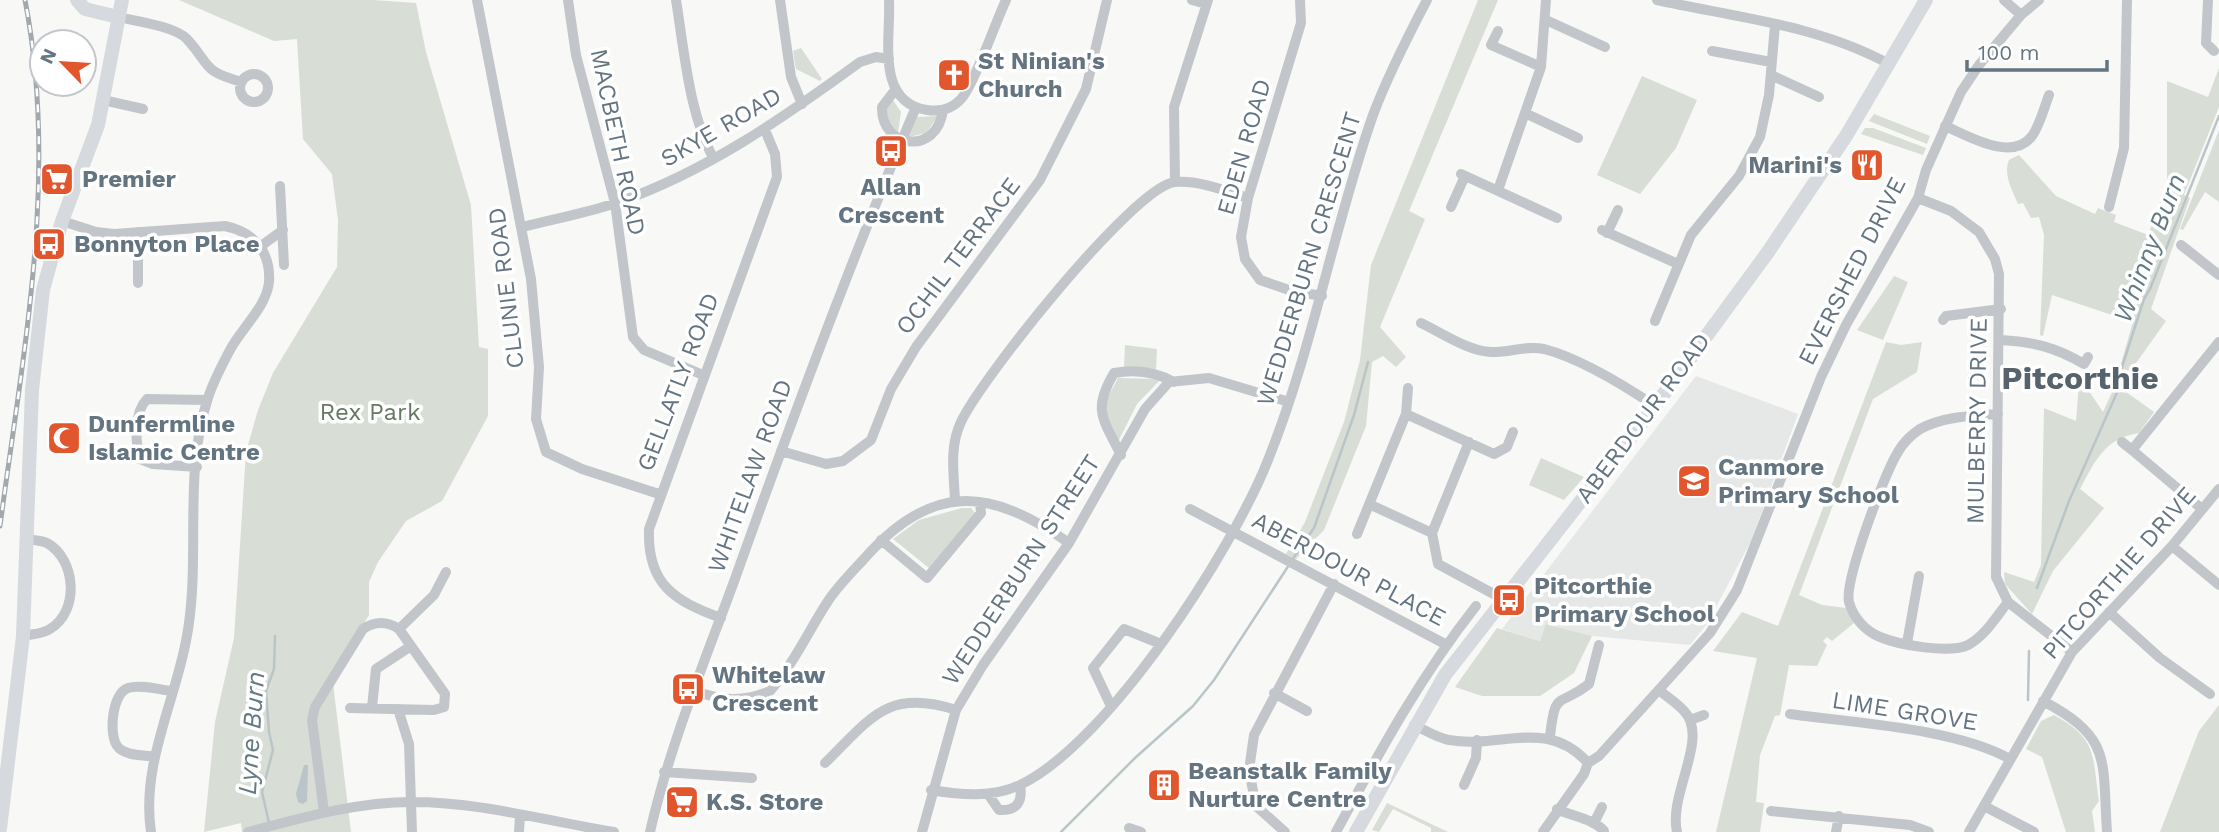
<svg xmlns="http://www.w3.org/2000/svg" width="2219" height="832" viewBox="0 0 2219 832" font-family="'Work Sans',sans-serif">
<rect width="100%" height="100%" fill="#f8f8f6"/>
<path fill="#e6e7e7" d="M1696 376 1798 414 1751 541 1707 624 1690 645 1592 636 1547 624 1540 641 1502 629Z"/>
<path fill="#d8ddd5" d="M179 0H373L416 3 426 52 471 205 479 347 488 349V416L442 501 406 521 378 562 369 582V615L332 675 351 832H242L241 823 204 832 215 722 234 638 246 452 258 410 273 373 337 267 338 220 332 174 303 139 297 39 274 41Z
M1478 0H1498L1409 211 1425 219 1380 327 1406 357 1396 367 1383 356 1372 362 1366 426 1324 530 1296 559 1286 554 1305 522 1344 422 1360 360 1371 265Z
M801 48 822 79 820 81 796 69 793 51Z
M2219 68V107L2184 195 2190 198 2151 309 2166 321 2124 380 2122 389 2154 412 2139 433C2105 438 2095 461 2080 489L2104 508 2053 571 2032 614 2005 584 2004 572 2034 582 2041 565 2044 408 2076 421 2079 384 2083 382 2103 412 2114 388 2133 322 2052 295 2043 336 2040 335 2044 235 2039 217 2031 218 2023 203 2018 204C2012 190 2003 174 2009 160L2019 155 2056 196 2095 214 2098 208 2116 215 2114 222 2148 235 2167 182V81L2208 97Z
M1642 76 1697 100 1676 148 1640 194 1597 175Z
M891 97 901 112 898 133 891 126 886 112Z
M1874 114 1930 136 1927 144 1869 121Z
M938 116 926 133 909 137 917 117Z
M1865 128H1873L1926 148 1923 155 1861 134Z
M2219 130V202L2205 192 2183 230 2180 229Z
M1894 276 1908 282 1883 340 1857 330Z
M1886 342 1901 345 1922 342 1917 372 1873 399 1799 595 1822 605 1846 608 1854 623 1832 641 1827 637 1823 641 1827 645 1817 666 1789 665 1780 715 1775 716 1760 755 1756 802 1764 803 1760 832H1716L1757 658 1713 651 1742 612 1778 626Z
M1125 345 1157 349 1156 369 1124 367Z
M1118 378 1161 379 1137 404 1119 440 1115 439 1103 406Z
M1541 458 1584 477 1564 500 1529 485Z
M962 508H971L975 513 929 568 893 539 919 520Z
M1546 624 1592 636 1574 673 1540 696H1482L1455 687 1497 628 1540 641Z
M2219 705V832H2160L2199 731Z
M2054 715C2098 739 2092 755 2099 801L2092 811 2095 832H2066L2042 757 2026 749 2041 721Z
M1387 803 1448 832H1431V828L1393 809 1379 832 1372 830Z"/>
<path fill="#b9c5c9" d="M304 765H308L307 801 303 804 298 802 296 794Z"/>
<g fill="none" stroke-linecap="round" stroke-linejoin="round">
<path stroke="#b9c5c9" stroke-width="2.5" d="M1292 560 1314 528 1354 415 1368 362
M2037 588 2069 501 2119 388 2121 370 2144 299 2150 289 2219 116
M2028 700 2029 651
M269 823 262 792 273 750 269 732 266 691 274 669 275 636
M1061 832 1135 758 1193 706 1214 680 1289 565"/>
<path stroke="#c2c6ca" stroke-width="10" d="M477 0 531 279 539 367 536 419 546 452 582 469 659 494
M568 0 576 55 615 203 633 337 644 350 703 375
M676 0C684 49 689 115 714 159
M780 0 791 77 802 104
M889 0C891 38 875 102 927 110 940 112 952 109 961 99 974 85 996 21 1006 0
M1192 0 1206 4
M1300 0 1301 23 1248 198 1241 237 1245 259 1260 280 1292 291 1322 296
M1657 0C1735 17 1818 25 1889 64
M2004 0 2021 15
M2208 0 2206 43 2214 51
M118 17C135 21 174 26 187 39 211 65 201 71 242 82
M1546 20 1605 47
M1498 31 1491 45 1541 67
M1712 51 1771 62
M240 88a14 14 0 1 1 28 0a14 14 0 1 1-28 0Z
M1771 75 1819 97
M895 90 882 107C881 149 937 156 943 110
M103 100 143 109
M1527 114 1578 138
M1945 126C1967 135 2012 163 2032 136 2040 125 2044 108 2049 95
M1461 174 1557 218
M1175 182 1174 107 1208 0
M280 186 284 265
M1498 190 1541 67 1546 0
M1918 198 1951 211 1979 232 1995 259 1999 274 1996 577 2008 602 2072 652
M1451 207 1465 176
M2109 207 2124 148 2127 0
M62 221 96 232 114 234 225 226C254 232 271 252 269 282 267 306 241 329 230 350 222 365 213 382 208 398 182 476 202 561 186 641 174 704 141 766 151 832
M523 227C554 219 586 213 616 203 706 172 783 118 860 62L876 57 889 59
M1602 230 1678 264
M1607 233 1618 210
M2181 245 2219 275
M261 246 283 230
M138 283V232
M1943 320 1946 316 2001 309
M1655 321 1691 235 1739 176 1760 137 1769 95 1775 25
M1421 323C1442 333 1468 351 1491 352 1509 353 1525 345 1544 349 1579 358 1625 386 1655 406
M2001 340C2034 342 2055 347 2084 364L2088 357
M1408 388 1406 414 1494 454 1507 447 1513 432
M1998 414C1972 416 1944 416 1920 429 1911 435 1903 443 1898 452 1885 472 1844 581 1849 602 1853 617 1865 631 1880 637 1899 645 1950 654 1968 645 1985 636 1996 617 2008 602
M1469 442 1432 533 1438 564 1503 599
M2122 442 2132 450
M781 451 826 464 843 461 871 440 891 389 916 347 1040 180 1086 89 1107 0
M1121 455C1103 419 1092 410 1114 373 1135 369 1156 372 1174 382
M197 467 153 464 140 459C135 442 134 412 147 399L207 400
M955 501C954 474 949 447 961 422 980 380 1134 186 1175 182 1199 180 1226 191 1248 198
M1371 505 1432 533
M1190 509 1445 644
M2202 509 2132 450 2219 342
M1357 534 1406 414
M881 540 927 578 981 513 980 502
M2172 546 2219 585
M2109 612 2160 658 2210 694
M721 618C674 601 647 584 649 529L777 177 775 154 765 130
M399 629 434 595 446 572
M23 636C31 634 43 634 50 629 80 611 76 559 47 543 41 540 32 540 25 539
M1907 643 1919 576
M1659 690C1667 697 1677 703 1684 711 1710 738 1668 794 1677 832
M694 691C721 700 742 703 770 691 793 665 809 630 828 601 838 586 851 573 863 560 930 483 988 486 1069 543
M1274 693 1307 711
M2043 701C2113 738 2102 760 2107 832
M1111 706 1093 668 1124 629 1161 644
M372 707 376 669 411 646
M398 709 409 744 412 832
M1790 714C1854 723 1955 728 2010 759
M1690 720 1704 715
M1414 725C1425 730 1437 738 1449 740 1501 749 1547 717 1588 763
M1550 737C1555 688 1559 708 1589 684L1599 645
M155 757C145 755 125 756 118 747 108 736 112 693 128 688 140 684 160 690 172 691
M825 763C871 718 887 688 956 710
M664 772 752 778
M1464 785 1476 758 1477 740
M931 790C961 795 992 798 1020 785 1108 743 1232 551 1268 460 1313 348 1333 229 1373 115 1388 75 1407 38 1427 0
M988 794 999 810C1017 811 1023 802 1020 785
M1984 806 2034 832
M1557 809C1571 816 1594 819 1604 831
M1771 811 1910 825 1929 832
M324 812 312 720 315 707 363 629C375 621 387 621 399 629L445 694 444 707 434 710 350 708
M1594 823 1602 807
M1129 828 1141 832
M248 832C301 818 356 802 412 802 480 802 547 821 614 832
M519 832 520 815
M650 832C670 744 705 661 736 576 792 419 850 262 916 107
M922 832 956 710 983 665 1069 543 1145 409 1169 382 1209 378 1289 402
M1285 832 1256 806 1249 770 1254 735 1334 584
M1336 832C1379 753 1420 677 1476 606
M1543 832 1584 774 1588 763 1599 756 1710 633 1737 590 1821 377 1846 325 1918 198 1926 170 1961 92 1979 65 2021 15 2039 0
M1836 832 1839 816
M1969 832 2072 652 2172 546 2219 489"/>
<path stroke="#d6dade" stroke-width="14" d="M77 0 85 9 118 17
M0 829 23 636 32 390 43 290 62 221 98 125 122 0
M1356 832 1445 675 1655 406 1768 252 1846 136 1926 0"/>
<g stroke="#a1a8ae" stroke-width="5">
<path id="rail" d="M0 526C23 353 59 174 25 0"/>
</g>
<use href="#rail" stroke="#fff" stroke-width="2.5" stroke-dasharray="8" stroke-linecap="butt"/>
</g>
<defs>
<g id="church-square" transform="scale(1.75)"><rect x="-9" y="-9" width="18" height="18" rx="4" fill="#e1562d" stroke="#fff"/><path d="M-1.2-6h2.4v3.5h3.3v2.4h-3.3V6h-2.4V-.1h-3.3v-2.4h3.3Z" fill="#fff"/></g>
<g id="bus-square" transform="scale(1.75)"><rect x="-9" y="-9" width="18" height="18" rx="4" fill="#e1562d" stroke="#fff"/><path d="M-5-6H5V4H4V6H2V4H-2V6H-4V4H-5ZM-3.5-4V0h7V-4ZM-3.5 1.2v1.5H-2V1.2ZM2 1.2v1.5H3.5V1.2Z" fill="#fff"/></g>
<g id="restaurant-square" transform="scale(1.75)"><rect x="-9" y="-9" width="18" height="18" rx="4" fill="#e1562d" stroke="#fff"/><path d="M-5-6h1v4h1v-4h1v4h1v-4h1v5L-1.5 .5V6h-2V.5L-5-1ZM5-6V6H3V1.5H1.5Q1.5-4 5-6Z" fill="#fff"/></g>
<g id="supermarket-square" transform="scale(1.75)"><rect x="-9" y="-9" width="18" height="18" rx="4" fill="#e1562d" stroke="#fff"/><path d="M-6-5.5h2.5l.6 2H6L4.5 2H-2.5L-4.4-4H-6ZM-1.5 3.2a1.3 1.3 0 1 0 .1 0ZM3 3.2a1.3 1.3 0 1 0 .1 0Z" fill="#fff"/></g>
<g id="mosque-square" transform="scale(1.75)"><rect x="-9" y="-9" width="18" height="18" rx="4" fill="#e1562d" stroke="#fff"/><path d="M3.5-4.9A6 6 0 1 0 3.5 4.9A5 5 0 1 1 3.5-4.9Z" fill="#fff"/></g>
<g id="school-square" transform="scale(1.75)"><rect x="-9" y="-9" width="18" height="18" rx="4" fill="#e1562d" stroke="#fff"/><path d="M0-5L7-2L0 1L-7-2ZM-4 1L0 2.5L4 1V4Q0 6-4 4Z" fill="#fff"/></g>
<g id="building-square" transform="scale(1.75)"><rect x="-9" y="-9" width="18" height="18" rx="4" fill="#e1562d" stroke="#fff"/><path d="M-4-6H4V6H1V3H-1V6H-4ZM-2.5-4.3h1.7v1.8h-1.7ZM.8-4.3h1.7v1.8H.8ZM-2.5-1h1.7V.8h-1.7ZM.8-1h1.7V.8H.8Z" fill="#fff"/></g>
</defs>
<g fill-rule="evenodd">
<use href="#church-square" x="954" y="75"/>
<use href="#bus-square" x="891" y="151"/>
<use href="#restaurant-square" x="1867" y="165"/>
<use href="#supermarket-square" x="57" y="179"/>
<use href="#bus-square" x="49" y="244"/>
<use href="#mosque-square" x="64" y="438"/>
<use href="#school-square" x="1694" y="481"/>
<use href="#bus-square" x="1509" y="600"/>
<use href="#bus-square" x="688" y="689"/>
<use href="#building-square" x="1164" y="785"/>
<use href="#supermarket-square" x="682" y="802"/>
</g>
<g text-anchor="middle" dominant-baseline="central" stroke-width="7" stroke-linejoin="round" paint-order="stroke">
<g font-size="24" font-weight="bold" fill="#647481" stroke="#fff" text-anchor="start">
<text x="978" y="61">St Ninian's<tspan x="978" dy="28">Church</tspan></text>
<text x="1842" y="165" text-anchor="end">Marini's</text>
<text x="82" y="179">Premier</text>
<text x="891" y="187" text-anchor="middle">Allan<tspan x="891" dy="28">Crescent</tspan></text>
<text x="74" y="244">Bonnyton Place</text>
<text x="88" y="424">Dunfermline<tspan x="88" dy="28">Islamic Centre</tspan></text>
<text x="1718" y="467">Canmore<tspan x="1718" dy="28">Primary School</tspan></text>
<text x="1534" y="586">Pitcorthie<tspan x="1534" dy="28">Primary School</tspan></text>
<text x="712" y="675">Whitelaw<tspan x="712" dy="28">Crescent</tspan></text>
<text x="1188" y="771">Beanstalk Family<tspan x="1188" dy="28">Nurture Centre</tspan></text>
<text x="706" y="802">K.S. Store</text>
</g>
<g font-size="24" fill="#647481" stroke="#fff">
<text transform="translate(721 127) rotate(-30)">SKYE ROAD</text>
<text transform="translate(618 142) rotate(78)">MACBETH ROAD</text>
<text transform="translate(1244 147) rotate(-74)">EDEN ROAD</text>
<text transform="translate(958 256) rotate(-53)">OCHIL TERRACE</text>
<text transform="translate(1309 259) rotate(-73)">WEDDERBURN CRESCENT</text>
<text transform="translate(1852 271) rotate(-63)">EVERSHED DRIVE</text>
<text transform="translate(506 288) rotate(-97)">CLUNIE ROAD</text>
<text transform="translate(678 382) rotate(-69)">GELLATLY ROAD</text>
<text transform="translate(1643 418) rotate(-53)">ABERDOUR ROAD</text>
<text transform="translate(1977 421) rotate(-89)">MULBERRY DRIVE</text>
<text transform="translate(750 476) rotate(-70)">WHITELAW ROAD</text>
<text transform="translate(1349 569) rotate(28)">ABERDOUR PLACE</text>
<text transform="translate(1021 570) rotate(-57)">WEDDERBURN STREET</text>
<text transform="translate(2119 573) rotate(-49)">PITCORTHIE DRIVE</text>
<text transform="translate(1905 711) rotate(9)">LIME GROVE</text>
</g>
<g font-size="24" fill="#667963" stroke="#fff">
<text x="370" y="412">Rex Park</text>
</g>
<g font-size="26" font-style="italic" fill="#637a82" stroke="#fff">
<text transform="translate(2149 248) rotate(-69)">Whinny Burn</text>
<text transform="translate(251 733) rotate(-86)">Lyne Burn</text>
</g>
<g font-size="32" font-weight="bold" fill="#56626c" stroke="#fff">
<text x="2080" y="378">Pitcorthie</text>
</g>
</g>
<g transform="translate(63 63) rotate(295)"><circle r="33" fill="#ffffff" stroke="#c1c7cd" stroke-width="2"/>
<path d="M0-5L12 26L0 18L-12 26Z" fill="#e1562d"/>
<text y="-10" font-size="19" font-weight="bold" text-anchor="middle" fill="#647481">N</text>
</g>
<path d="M1967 60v10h140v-10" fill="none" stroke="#647481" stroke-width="3.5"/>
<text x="1978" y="60" font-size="21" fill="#647481" stroke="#ffffff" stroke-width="5" paint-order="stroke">100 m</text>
</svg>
